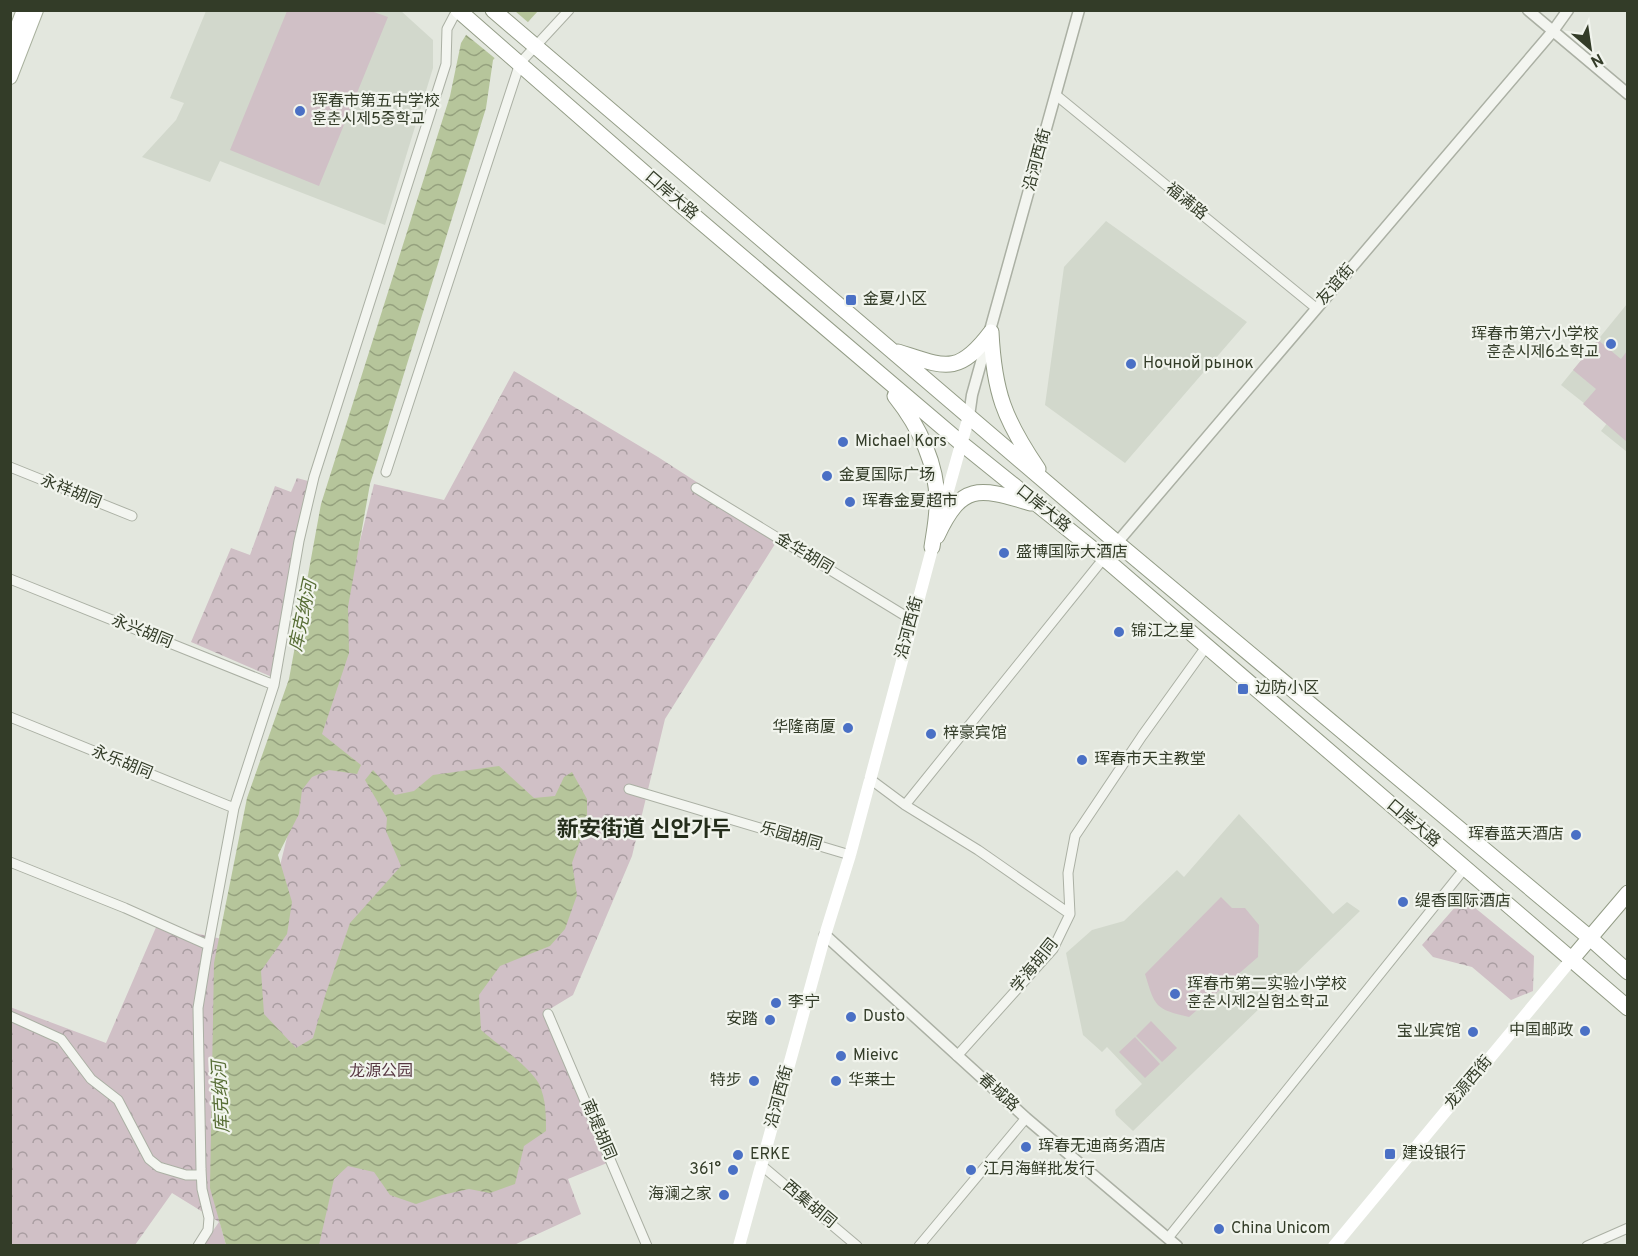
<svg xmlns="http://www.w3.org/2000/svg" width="1638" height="1256" viewBox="0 0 1638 1256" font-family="Overpass,'Noto Sans SC','Noto Sans KR',sans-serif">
<defs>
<pattern id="park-crowns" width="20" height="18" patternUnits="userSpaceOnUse" patternTransform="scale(1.5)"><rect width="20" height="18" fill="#d0c0c6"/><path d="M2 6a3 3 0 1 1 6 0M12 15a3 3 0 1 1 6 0" fill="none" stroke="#a99da1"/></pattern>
<pattern id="water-waves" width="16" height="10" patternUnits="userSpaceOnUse" patternTransform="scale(1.5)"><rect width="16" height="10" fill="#b6c59b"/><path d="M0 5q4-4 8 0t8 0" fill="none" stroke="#95a17e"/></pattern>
</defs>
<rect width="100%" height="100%" fill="#e3e7de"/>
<path fill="#d2d8cc" d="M206 11H401L433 40V68L385 225 220 161 210 182 142 157 176 120 184 103 170 98Z
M1106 221 1247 322 1125 463 1045 405 1064 267Z
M1627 304V452L1601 431 1608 422 1561 385Z
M1239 814 1333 914 1347 902 1360 911 1133 1131 1116 1115 1115 1110 1142 1084 1107 1047 1102 1052 1083 1035 1066 953 1092 930 1124 921 1177 870 1184 877Z"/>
<path fill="#d0c0c6" d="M287 11H371L388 17 319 186 230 150Z
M1598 340 1621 359 1627 351V442L1583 404 1596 389 1573 370Z
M1221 897 1232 908H1245L1259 925 1258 957 1189 1017C1155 1009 1155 1007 1145 974Z
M1151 1021 1177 1048 1162 1062 1136 1036Z
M1135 1037 1160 1064 1145 1078 1119 1052Z"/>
<path fill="url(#park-crowns)" d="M514 371 658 457 780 536 665 719 632 856 573 995 545 1012 607 1163 568 1179 581 1214 514 1245H261L220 1223 226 1245H203L219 1222 172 1193 135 1245H11L10 1007 106 1043 157 925 260 947 374 484 444 500Z
M297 478 308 481 290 569 272 677 191 642 231 548 250 555 275 486 291 492Z
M1463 898 1534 956 1533 991 1511 1000 1472 967 1433 957 1422 945Z"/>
<path fill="url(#water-waves)" d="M488 11H538L493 60 486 108 370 484 348 607 349 653 322 734 361 765 357 774 329 770 312 777 302 790 299 814 278 855 292 902 287 934 261 971 264 1014 296 1048 313 1038 326 993 350 923 401 866 386 831 387 818 365 780 373 770 395 795 414 791 433 775 499 766 534 798 555 796 564 777 572 772 587 799V821L572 863 577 895 565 929 550 946 500 966 479 995 481 1030C496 1043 531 1068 539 1084 546 1099 546 1115 546 1131L524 1146 515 1184 490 1193 469 1189 442 1195 416 1204 390 1195 374 1172 348 1166 334 1179 319 1245H226L210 1188 214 963 247 798 289 679 321 504 450 96 461 43 466 35Z"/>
<path fill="#e3e7de" d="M484 10 515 11 530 24 497 60 464 33Z"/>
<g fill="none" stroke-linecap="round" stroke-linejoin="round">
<g stroke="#abb0a4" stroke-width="11">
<path id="minor" d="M1056 95 1316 308
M10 467 132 516
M386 472 520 63 569 10
M696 488 912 620
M10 579 274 685
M10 717 234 808
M870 779 905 805 978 850 1070 914
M629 789 850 855
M905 805 1104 558
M10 862 125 908 208 945
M548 1014 647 1246
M10 1016 61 1039 91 1079 118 1100 149 1159 159 1167 186 1175H201
M957 1056 1053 949 1070 914 1068 873 1075 836 1142 736 1206 647
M761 1165 857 1246
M1168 1238 1465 868
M198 1246 208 1230 209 1218 202 1189 201 1169 198 1008 207 953 234 808 274 685 299 541 314 477 446 64 447 29 457 10
M919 1246 1026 1118
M1587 1246 1628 1228"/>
</g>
<g stroke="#abb0a4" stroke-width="13">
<path id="tertiary" d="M1528 10 1628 94
M969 416 972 395 1079 10
M1104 558 1553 31 1568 10
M825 935 1026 1118 1177 1246"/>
</g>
<g stroke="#a9b19e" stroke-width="16">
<path id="primary" d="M10 46 24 10
M10 77 36 10"/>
</g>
<g stroke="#939c86" stroke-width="17">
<path id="trunk" d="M458 10 680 204 961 443 1104 558 1628 1008
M493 10 1116 542 1590 938 1628 972
M991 332C994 392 1004 419 1038 469
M898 352C945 367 958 376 991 332
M895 396C919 426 938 465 937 505 937 519 934 533 932 547
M937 536C962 482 979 488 1031 503
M1571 960 1628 893"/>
</g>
<use href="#minor" stroke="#f3f5f0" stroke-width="9"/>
<use href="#tertiary" stroke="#f3f5f0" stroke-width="10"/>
<path stroke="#fff" stroke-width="12" d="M940 519 969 416
M739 1246 825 935 850 855 935 538
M1334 1246 1571 960"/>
<use href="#primary" stroke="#fff" stroke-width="14"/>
<use href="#trunk" stroke="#fff" stroke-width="15"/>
</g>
<g fill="#4a70c5" stroke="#f1f4ed" stroke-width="2">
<circle cx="300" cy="111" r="6"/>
<rect x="845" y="294" width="12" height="12" rx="3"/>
<circle cx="1611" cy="344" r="6"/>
<circle cx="1131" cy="364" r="6"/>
<circle cx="843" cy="442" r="6"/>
<circle cx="827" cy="476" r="6"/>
<circle cx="850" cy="502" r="6"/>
<circle cx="1004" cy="553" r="6"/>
<circle cx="1119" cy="632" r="6"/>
<rect x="1237" y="683" width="12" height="12" rx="3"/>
<circle cx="848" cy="728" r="6"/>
<circle cx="931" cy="734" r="6"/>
<circle cx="1082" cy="760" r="6"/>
<circle cx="1576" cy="835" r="6"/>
<circle cx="1403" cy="902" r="6"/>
<circle cx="1175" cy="994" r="6"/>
<circle cx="776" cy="1003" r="6"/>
<circle cx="851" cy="1017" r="6"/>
<circle cx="770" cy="1020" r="6"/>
<circle cx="1585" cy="1031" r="6"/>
<circle cx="1473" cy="1032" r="6"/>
<circle cx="841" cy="1056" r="6"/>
<circle cx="754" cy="1081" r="6"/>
<circle cx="836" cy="1081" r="6"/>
<circle cx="1026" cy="1147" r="6"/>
<rect x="1384" y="1148" width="12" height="12" rx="3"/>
<circle cx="738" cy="1155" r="6"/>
<circle cx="733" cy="1170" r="6"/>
<circle cx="971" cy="1170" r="6"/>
<circle cx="724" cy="1195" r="6"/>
<circle cx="1219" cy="1229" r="6"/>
</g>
<g text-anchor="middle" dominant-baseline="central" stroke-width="4.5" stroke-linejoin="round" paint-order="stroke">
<g font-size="16" fill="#333c28" stroke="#f1f4ed" text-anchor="start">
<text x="312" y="102">珲春市第五中学校<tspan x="312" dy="18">훈춘시제5중학교</tspan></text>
<text x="863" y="300">金夏小区</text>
<text x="1599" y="335" text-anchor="end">珲春市第六小学校<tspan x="1599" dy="18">훈춘시제6소학교</tspan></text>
<text x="1143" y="364">Ночной рынок</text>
<text x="855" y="442">Michael Kors</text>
<text x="839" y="476">金夏国际广场</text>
<text x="862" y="502">珲春金夏超市</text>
<text x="1016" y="553">盛博国际大酒店</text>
<text x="1131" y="632">锦江之星</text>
<text x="1255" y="689">边防小区</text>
<text x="836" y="728" text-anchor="end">华隆商厦</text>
<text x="943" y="734">梓豪宾馆</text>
<text x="1094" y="760">珲春市天主教堂</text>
<text x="1564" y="835" text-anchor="end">珲春蓝天酒店</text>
<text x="1415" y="902">缇香国际酒店</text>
<text x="1187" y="985">珲春市第二实验小学校<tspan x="1187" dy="18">훈춘시제2실험소학교</tspan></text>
<text x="788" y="1003">李宁</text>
<text x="863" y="1017">Dusto</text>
<text x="758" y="1020" text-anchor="end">安踏</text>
<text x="1573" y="1031" text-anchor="end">中国邮政</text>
<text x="1461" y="1032" text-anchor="end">宝业宾馆</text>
<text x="853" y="1056">Mieivc</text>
<text x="742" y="1081" text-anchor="end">特步</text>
<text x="848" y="1081">华莱士</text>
<text x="1038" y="1147">珲春无迪商务酒店</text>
<text x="1402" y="1154">建设银行</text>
<text x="750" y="1155">ERKE</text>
<text x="721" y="1170" text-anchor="end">361°</text>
<text x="983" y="1170">江月海鲜批发行</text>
<text x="712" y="1195" text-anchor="end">海澜之家</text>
<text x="1231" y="1229">China Unicom</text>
</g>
<g font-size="16" fill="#333c28" stroke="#f1f4ed">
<text transform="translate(1038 160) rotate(-75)">沿河西街</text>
<text transform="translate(671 196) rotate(41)">口岸大路</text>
<text transform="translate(1186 202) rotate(39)">福满路</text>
<text transform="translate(1336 285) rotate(-49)">友谊街</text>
<text transform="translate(71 492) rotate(22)">永祥胡同</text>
<text transform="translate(1043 509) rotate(39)">口岸大路</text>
<text transform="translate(804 554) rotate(31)">金华胡同</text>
<text transform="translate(910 628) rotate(-75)">沿河西街</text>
<text transform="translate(142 632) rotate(22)">永兴胡同</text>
<text transform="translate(122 763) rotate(22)">永乐胡同</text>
<text transform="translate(1413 824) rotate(40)">口岸大路</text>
<text transform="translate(791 837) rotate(16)">乐园胡同</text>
<text transform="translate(1035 966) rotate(-51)">学海胡同</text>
<text transform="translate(1469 1083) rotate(-50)">龙源西街</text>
<text transform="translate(998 1093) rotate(42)">春城路</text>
<text transform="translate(780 1097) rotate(-75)">沿河西街</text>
<text transform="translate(598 1130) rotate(67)">南堤胡同</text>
<text transform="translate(809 1205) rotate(40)">西集胡同</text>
</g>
<g font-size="16" fill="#573742" stroke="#f1f4ed">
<text x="381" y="1072">龙源公园</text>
</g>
<g font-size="18" font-style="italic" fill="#576d35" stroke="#f1f4ed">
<text transform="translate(304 616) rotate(-78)">库克纳河</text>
<text transform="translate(222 1097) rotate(-93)">库克纳河</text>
</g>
<g font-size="22" font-weight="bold" fill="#242d1b" stroke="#f1f4ed">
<text x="644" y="830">新安街道 신안가두</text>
</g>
</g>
<rect width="1638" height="1256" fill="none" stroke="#333c28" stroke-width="24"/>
<g transform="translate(1590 48) rotate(151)" stroke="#f1f4ed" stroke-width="4.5" paint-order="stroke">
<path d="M0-4.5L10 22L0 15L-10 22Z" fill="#333c28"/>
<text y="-9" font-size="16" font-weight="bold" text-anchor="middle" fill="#333c28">N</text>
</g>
</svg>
